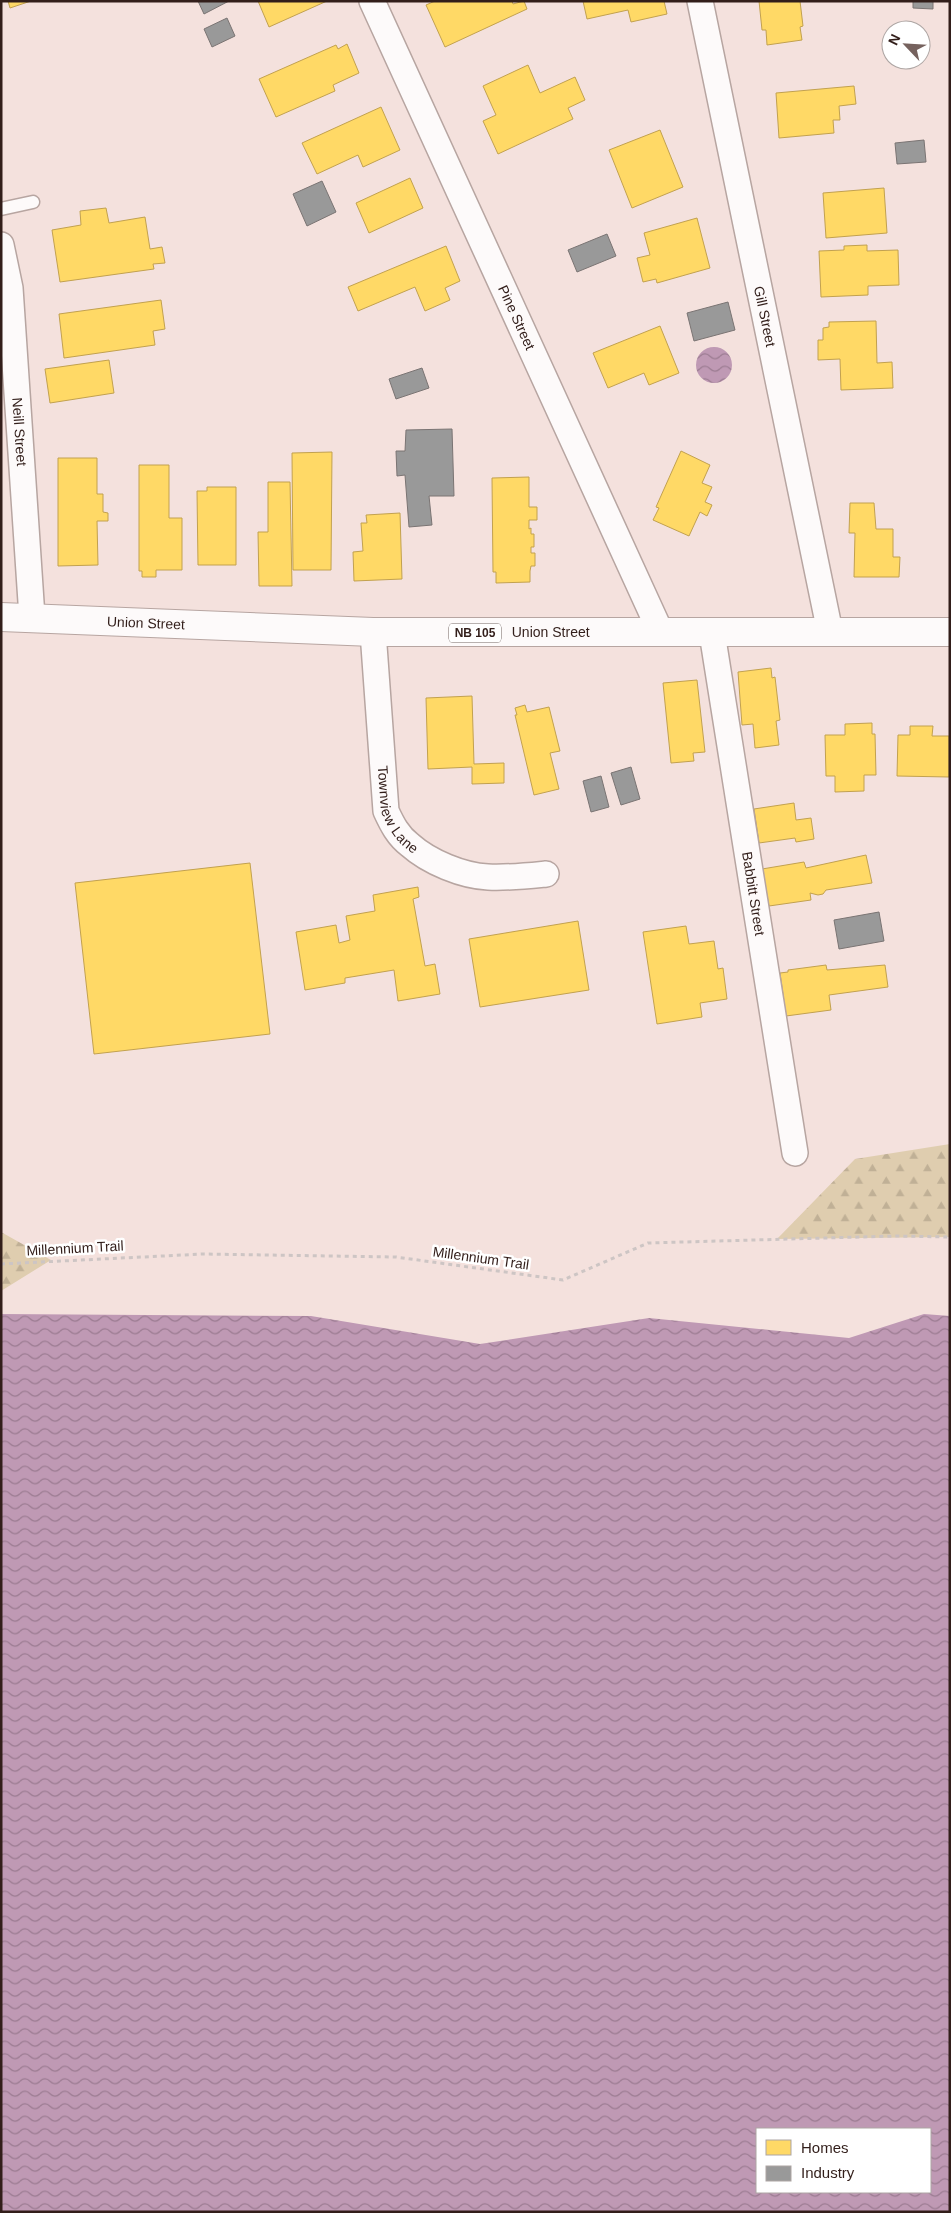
<svg xmlns="http://www.w3.org/2000/svg" width="951" height="2213" viewBox="0 0 951 2213" font-family="Helvetica,sans-serif">
<defs>
<pattern id="forest-firs" width="22" height="20" patternUnits="userSpaceOnUse" patternTransform="scale(1.25)"><rect width="22" height="20" fill="#dfcdaf"/><path d="M5 1l3.5 6h-7zM16 11l3.5 6h-7z" fill="#c0b096"/></pattern>
<pattern id="water-waves" width="16" height="10" patternUnits="userSpaceOnUse" patternTransform="scale(1.25)"><rect width="16" height="10" fill="#bf99b4"/><path d="M0 5q4-4 8 0t8 0" fill="none" stroke="#9c7c92"/></pattern>
</defs>
<rect width="100%" height="100%" fill="#f4e1dd"/>
<path fill="url(#forest-firs)" d="M950 1144V1237L777 1239 855 1159Z
M1 1232 51 1260 1 1291Z"/>
<path fill="url(#water-waves)" fill-rule="evenodd" d="M696 365a18 18 0 1 1 36 0a18 18 0 1 1-36 0Z
M1 1314 311 1316 480 1344 649 1318 849 1338 924 1314 950 1316V2212H1ZM757 2129H930V2192H757Z"/>
<path fill="#ffd966" stroke="#c2a14f" d="M8 1H31L10 8Z
M258 1H327L269 27Z
M435 1H512L513 4 524 1 527 9 445 47 426 5Z
M583 1H664L667 14 631 22 628 10 587 19Z
M759 1H800L803 26 800 27 802 40 767 45 766 30H762Z
M347 44 359 73 333 85 335 91 276 117 259 79 336 45 338 49Z
M528 65 540 93 575 77 585 100 568 108 573 119 498 154 483 121 496 115 483 86Z
M854 86 856 104 839 106 840 120H833L834 133 779 138 776 93Z
M381 107 400 150 363 167 358 155 317 174 302 143Z
M660 130 683 187 632 208 609 150Z
M410 178 423 208 369 233 356 203Z
M884 188 887 233 826 238 823 193Z
M106 208 109 223 145 217 150 249 162 247 165 263 153 264 154 269 60 282 52 230 81 225 80 211Z
M697 218 710 268 657 283 656 279 643 282 637 258 650 255 644 233Z
M867 245V251L898 250 899 285 868 286V295L821 297 819 251 844 250V246Z
M446 246 460 281 445 288 450 300 425 311 415 287 358 311 348 287Z
M161 300 165 329 153 331 155 345 64 358 59 314Z
M876 321 877 363 892 362 893 388 841 390 840 359 818 360V340H823V328L829 327V322Z
M660 326 679 373 649 385 644 373 608 388 593 353Z
M109 360 114 393 50 403 45 369Z
M681 451 710 465 702 483 712 487 705 502 712 505 707 516 700 512 689 536 653 520 659 508 656 507Z
M332 452 331 570H293L292 453Z
M58 458H97V494H103V512L108 513V521H97L98 565 58 566Z
M139 465H169V518H182V570H156V577H142V571H139Z
M529 477V507H537V520H529V529L531 528V534H534V547H531V553H535V566H531L530 571V582L496 583V572H493L492 478Z
M268 482H290L292 586H259L258 532H268Z
M207 487H236V565H198L197 491H207Z
M850 503H874L876 529H893V557H900L899 577H854L855 533H849Z
M400 513 402 579 354 581 353 552 363 551 361 523H367L366 515Z
M771 668 772 678 775 677 780 720 776 721 779 745 755 748 753 724 742 725 738 672Z
M697 680 705 752 693 753 694 761 671 763 663 683Z
M472 696 474 764 504 763V783L472 784V767L428 769 426 698Z
M525 705 527 712 549 707 560 751 550 753 559 789 534 795 515 715H517L515 708Z
M872 723V734H875L876 775H864V791L835 792V776H826L825 735H845V724Z
M910 726H933L932 736H949V777L897 776 898 735H910Z
M794 803 796 820 811 818 814 839 796 842 795 838 759 843 754 809Z
M866 855 872 883 826 890 823 894 818 895 810 893 811 900 769 906 762 869 804 862 806 868Z
M250 863 270 1034 94 1054 75 883Z
M418 887 419 897 413 899 425 966 435 964 440 994 398 1001 394 970 345 978V983L305 990 296 932 336 925 339 943 350 940 346 916 375 911 373 895Z
M578 921 589 990 480 1007 469 939Z
M686 926 689 944 714 941 718 969 723 968 727 999 700 1003 702 1017 657 1024 643 932Z
M826 965 827 970 885 965 888 987 829 995 831 1010 786 1016 780 973 788 972V970Z"/>
<path fill="#999" stroke="#7a7473" d="M198 1H229L204 14Z
M913 1H933V9L913 8Z
M227 18 235 36 212 47 204 29Z
M924 140 926 162 897 164 895 143Z
M322 181 336 212 307 226 293 194Z
M607 234 616 256 577 272 568 250Z
M728 302 735 330 694 341 687 313Z
M422 368 429 388 396 399 389 379Z
M452 429 454 496H429L432 525 409 527 405 475 397 476 396 451H405L406 430Z
M631 767 640 799 621 805 611 773Z
M601 776 609 807 591 812 583 781Z
M879 912 884 941 839 949 834 920Z"/>
<g fill="none" stroke-linecap="round" stroke-linejoin="round">
<g stroke="#b7a5a1" stroke-width="15">
<path id="lane" d="M1 209 33 202"/>
</g>
<g stroke="#b7a5a1" stroke-width="28">
<g id="street">
<path id="s1" d="M372 1 661 633"/>
<path id="s2" d="M700 1 830 632"/>
<path id="s3" d="M1 245 10 288 32 617"/>
<path id="s4" d="M373 632 386 811C392 824 398 836 410 845 429 862 463 876 488 877 508 878 526 876 546 874"/>
<path id="s5" d="M712 633 795 1153"/>
</g>
</g>
<g stroke="#b7a5a1" stroke-width="30">
<g id="primary">
<path id="s6" d="M1 617 373 632H950"/>
</g>
</g>
<path stroke="#cdc5c4" stroke-width="3" stroke-dasharray="4 4" stroke-linecap="butt" d="M1 1264 203 1254 396 1257 563 1280 648 1243 896 1236 950 1237"/>
<use href="#lane" stroke="#fdfafa" stroke-width="12"/>
<use href="#street" stroke="#fdfafa" stroke-width="25"/>
<use href="#primary" stroke="#fdfafa" stroke-width="28"/>
</g>
<g text-anchor="middle" dominant-baseline="central" stroke-width="5" stroke-linejoin="round" paint-order="stroke">
<rect fill="#fff" stroke="#70625f" stroke-width="1" x="449" y="623.5" width="52" height="19" rx="4"/>
<g font-size="12" font-weight="bold" fill="#321e1a">
<text x="475" y="633">NB 105</text>
</g>
<g font-size="14" fill="#321e1a" stroke="#fff">
<text stroke="none"><textPath href="#s1" startOffset="348">Pine Street</textPath></text>
<text stroke="none"><textPath href="#s2" startOffset="322">Gill Street</textPath></text>
<text stroke="none"><textPath href="#s3" startOffset="188">Neill Street</textPath></text>
<text stroke="none"><textPath href="#s6" startOffset="145">Union Street</textPath></text>
<text stroke="none"><textPath href="#s6" startOffset="550">Union Street</textPath></text>
<text stroke="none"><textPath href="#s4" startOffset="182">Townview Lane</textPath></text>
<text stroke="none"><textPath href="#s5" startOffset="264">Babbitt Street</textPath></text>
<text transform="translate(75 1248) rotate(-3)">Millennium Trail</text>
<text transform="translate(481 1258) rotate(8)">Millennium Trail</text>
</g>
</g>
<rect width="951" height="2213" fill="none" stroke="#321e1a" stroke-width="5"/>
<rect x="756" y="2128" width="175" height="65" fill="#ffffff" stroke="#ada5a3"/>
<rect x="766" y="2140" width="25" height="15" fill="#ffd966" stroke="#ada5a3"/>
<text x="801" y="2153" font-size="15" fill="#321e1a">Homes</text>
<rect x="766" y="2166" width="25" height="15" fill="#999999" stroke="#ada5a3"/>
<text x="801" y="2178" font-size="15" fill="#321e1a">Industry</text>
<g transform="translate(906 45) rotate(295)"><circle r="24" fill="#ffffff" stroke="#ada5a3"/>
<path d="M0-4L9 19L0 12L-9 19Z" fill="#76625e"/>
<text y="-8" font-size="14" font-weight="bold" text-anchor="middle" fill="#321e1a">N</text>
</g>
</svg>
